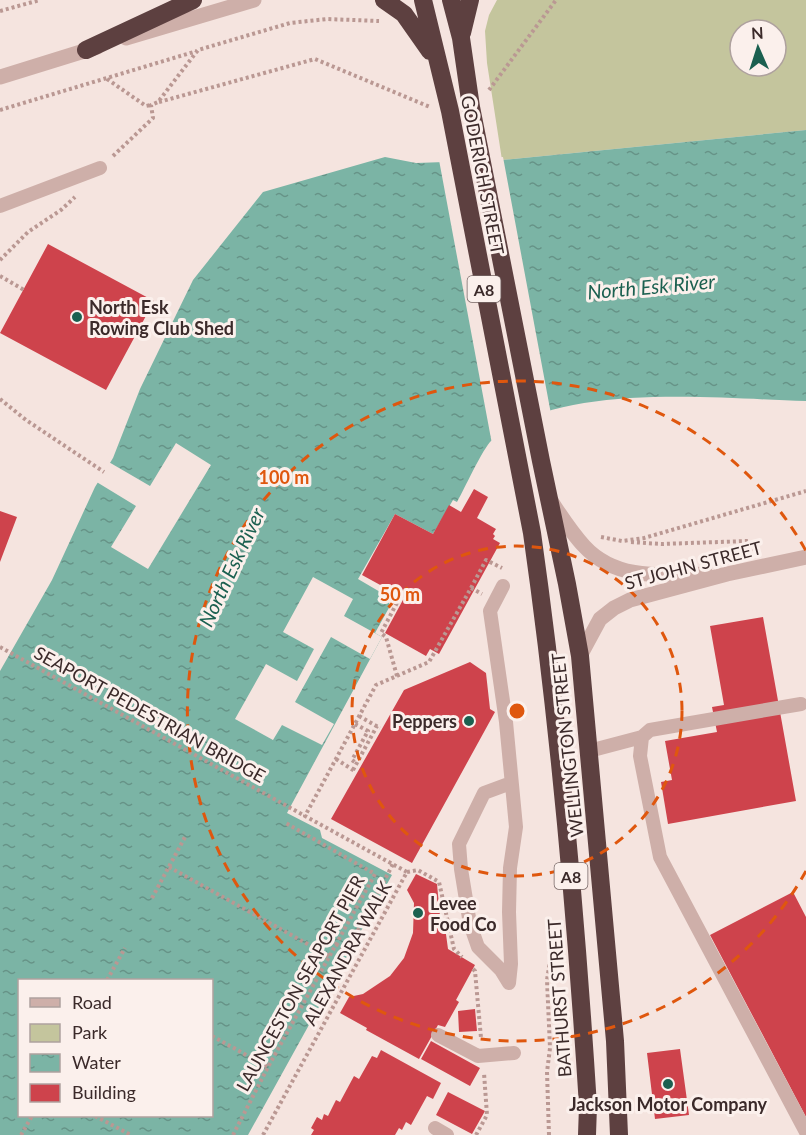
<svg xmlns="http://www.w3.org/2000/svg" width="806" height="1135" viewBox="0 0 806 1135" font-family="Lato,sans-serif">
<defs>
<pattern id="water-ripples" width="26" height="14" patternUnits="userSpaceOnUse" patternTransform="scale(1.5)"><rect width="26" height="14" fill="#7bb4a5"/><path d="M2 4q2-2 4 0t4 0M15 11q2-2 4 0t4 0" fill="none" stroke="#669387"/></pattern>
</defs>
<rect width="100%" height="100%" fill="#f5e4df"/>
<path fill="#c4c59d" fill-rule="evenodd" d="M497 0H806V130L502 160 487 63 485 31 489 15ZM740 30H776V66H740Z"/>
<path fill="url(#water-ripples)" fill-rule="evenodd" d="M806 130V401C722 399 575 383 505 431 500 434 494 438 490 442 479 456 466 486 457 502L453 500 433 534 395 514 358 579 387 596 390 606 375 633 382 637 287 813 320 830 322 838 392 875 248 1135H0V671L52 580 95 487 113 458 140 389 193 280 263 192 385 157 416 163 502 160ZM20 980H212V1116H20Z"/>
<path fill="#f5e4df" d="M503 157 551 414 519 425 492 444 439 160Z
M176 443 211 465 148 569 111 547 136 506 95 481 107 461 150 486Z
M313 577 353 599 344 616 382 637 370 659 331 637 295 702 334 724 322 745 282 725 273 740 235 719 266 664 297 681 314 649 283 632Z"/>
<path fill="#ce434c" d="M48 244 154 301 106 390 0 333Z
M474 489 488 497 477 518 496 529 493 534 495 536 493 539 500 543 439 654 430 649 426 656 385 633 404 598 362 575 395 514 433 534 449 505 461 512Z
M0 511 17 517 0 562Z
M763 617 796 801 668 824 661 782 672 780 665 741 717 732 712 707 724 705 710 626Z
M470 662 486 673 490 709 495 712 412 863 331 819 404 690Z
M416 874 437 884 441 927H445L448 949 475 965 456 1000 459 1002 445 1027 438 1025 419 1059 366 1030 367 1028 340 1013 349 997 363 994 390 976 404 958 413 933 414 903 407 890Z
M793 892 806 917V1117L710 935Z
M475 1009 477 1031 459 1032 458 1011Z
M431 1041 480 1068 470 1086 421 1059Z
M680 1049 689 1115 655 1119 647 1053Z
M381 1050 441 1083 433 1099 427 1096 411 1125 406 1122 402 1130 399 1128 395 1135H311L314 1130 311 1128 317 1117 322 1120 324 1114 328 1116 336 1100 340 1102 354 1076 359 1079 372 1056 377 1058Z
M448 1092 485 1111 472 1134 436 1115Z"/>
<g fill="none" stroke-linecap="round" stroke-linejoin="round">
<path stroke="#ba9893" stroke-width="4" stroke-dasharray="3 3" stroke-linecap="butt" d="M0 11 40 0
M107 79 146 106 151 105
M489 90 556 0
M159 102 315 59 430 107
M0 110 197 51
M113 156 153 118 151 105 158 102 198 50 290 23 327 19 379 21
M0 260 28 232 61 210 75 197
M0 276 24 290
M0 399 26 420 104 472
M601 537 622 541 644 538 806 491
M631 542 661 544 748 541 751 551
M471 588 486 560 502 568
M0 647 305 816
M397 676 386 637 381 633 399 599
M359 716 380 728
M355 724 368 731 352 760 356 763
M336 759 356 772
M353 770 377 726
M169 867 329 956
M407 872 418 870 439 882 454 949 462 957
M152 898 185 837
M336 944 347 951 393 864
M473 969 475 971 481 1038
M107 980 125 948
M212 1036 268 1067
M95 1116 131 1135
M21 1135 32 1116
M233 1135 268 1067 375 874 284 822
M263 1135 407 872 305 816 376 685 429 662 471 588 482 594
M476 1135 487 1115 484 1073
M549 1135 547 1072 550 1048 547 980 554 936"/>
<path stroke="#ceafa9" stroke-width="14" d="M0 206 100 168
M503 586 490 611 506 722 516 827 510 868 509 912 511 964 509 983
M801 704 650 730 642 737 640 756 660 857 806 1132
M589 751 642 737
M509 983 501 970 478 947 470 924 461 869 459 844 484 793 511 783
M438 1035 478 1056 514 1053
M435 1128 447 1135"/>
<path stroke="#ceafa9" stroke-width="15" d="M126 38 254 0
M0 77 97 47
M551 501C561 516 571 532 584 546 616 581 663 575 706 574
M580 656 600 619 614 608 630 600 727 574 806 557"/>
<path stroke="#5d4040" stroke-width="18" d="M384 0 404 14 430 51
M423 0 450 111 532 533C559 723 576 915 588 1106L587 1135
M451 0 461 38 471 107 541 461 567 584 580 656 615 1041 619 1135
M462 33 470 0
M86 50 193 0"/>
</g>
<g fill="none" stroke="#df570e" stroke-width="3" stroke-dasharray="10 8">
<circle cx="517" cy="711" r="165"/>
<path d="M806 871A330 330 0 1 1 806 551"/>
</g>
<g fill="#1b6050" stroke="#fbf0ec" stroke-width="2">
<circle cx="77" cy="317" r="6"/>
<circle cx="469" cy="721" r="6"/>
<circle cx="418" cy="913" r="6"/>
<circle cx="668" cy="1084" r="6"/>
</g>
<g text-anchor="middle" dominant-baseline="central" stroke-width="6" stroke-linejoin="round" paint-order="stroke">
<g fill="#fbf0ec" stroke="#756564" stroke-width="1.5">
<rect x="467.5" y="276" width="33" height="26" rx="4.5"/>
<rect x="554.5" y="863" width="33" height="26" rx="4.5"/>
</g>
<g font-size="16" font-weight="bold" fill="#3b2a2a">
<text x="484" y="289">A8</text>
<text x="571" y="876">A8</text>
</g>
<g font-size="18" fill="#3b2a2a" stroke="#fbf0ec">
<text transform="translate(483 175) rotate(79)">GODERICH STREET</text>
<text transform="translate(693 565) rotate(-15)">ST JOHN STREET</text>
<text transform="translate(150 714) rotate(29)">SEAPORT PEDESTRIAN BRIDGE</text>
<text transform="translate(567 745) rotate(-96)">WELLINGTON STREET</text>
<text transform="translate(347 953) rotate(-61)">ALEXANDRA WALK</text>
<text transform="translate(300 983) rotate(-61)">LAUNCESTON SEAPORT PIER</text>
<text transform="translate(559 998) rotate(-94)">BATHURST STREET</text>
</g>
<g font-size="18" font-weight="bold" fill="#3b2a2a" stroke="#fbf0ec" text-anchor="start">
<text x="89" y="307">North Esk<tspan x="89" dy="21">Rowing Club Shed</tspan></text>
<text x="457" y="721" text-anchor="end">Peppers</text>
<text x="430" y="903">Levee<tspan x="430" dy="21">Food Co</tspan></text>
<text x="668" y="1104" text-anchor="middle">Jackson Motor Company</text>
</g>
<g font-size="20" font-style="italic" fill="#1b6050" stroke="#fbf0ec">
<text transform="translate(651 286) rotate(-5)">North Esk River</text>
<text transform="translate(231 567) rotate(-65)">North Esk River</text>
</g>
</g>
<circle cx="517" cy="711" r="9" fill="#df570e" stroke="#fbf0ec" stroke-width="3"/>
<g font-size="18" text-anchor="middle" font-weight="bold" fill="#df570e" stroke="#fbf0ec" stroke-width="6" stroke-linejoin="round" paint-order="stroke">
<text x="284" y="484">100 m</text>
<text x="400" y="601">50 m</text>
</g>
<rect x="18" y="979" width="195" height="138" fill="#fbf0ec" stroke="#aea19e" stroke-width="1.5"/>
<rect x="30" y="998" width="30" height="9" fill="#ceafa9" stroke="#aea19e" stroke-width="1.5"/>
<text x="72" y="1009" font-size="18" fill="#3b2a2a">Road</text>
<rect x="30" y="1024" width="30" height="18" fill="#c4c59d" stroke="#aea19e" stroke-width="1.5"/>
<text x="72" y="1039" font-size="18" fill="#3b2a2a">Park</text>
<rect x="30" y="1054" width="30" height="18" fill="url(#water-ripples)" stroke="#aea19e" stroke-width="1.5"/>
<text x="72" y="1069" font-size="18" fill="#3b2a2a">Water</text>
<rect x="30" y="1084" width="30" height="18" fill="#ce434c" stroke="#aea19e" stroke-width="1.5"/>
<text x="72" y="1099" font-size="18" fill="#3b2a2a">Building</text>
<g transform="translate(758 48) rotate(357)"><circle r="28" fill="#fbf0ec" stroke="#aea19e" stroke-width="1.5"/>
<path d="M0-4.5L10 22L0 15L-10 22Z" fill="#1b6050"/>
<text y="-9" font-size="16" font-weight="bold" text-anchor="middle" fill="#3b2a2a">N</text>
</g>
</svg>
